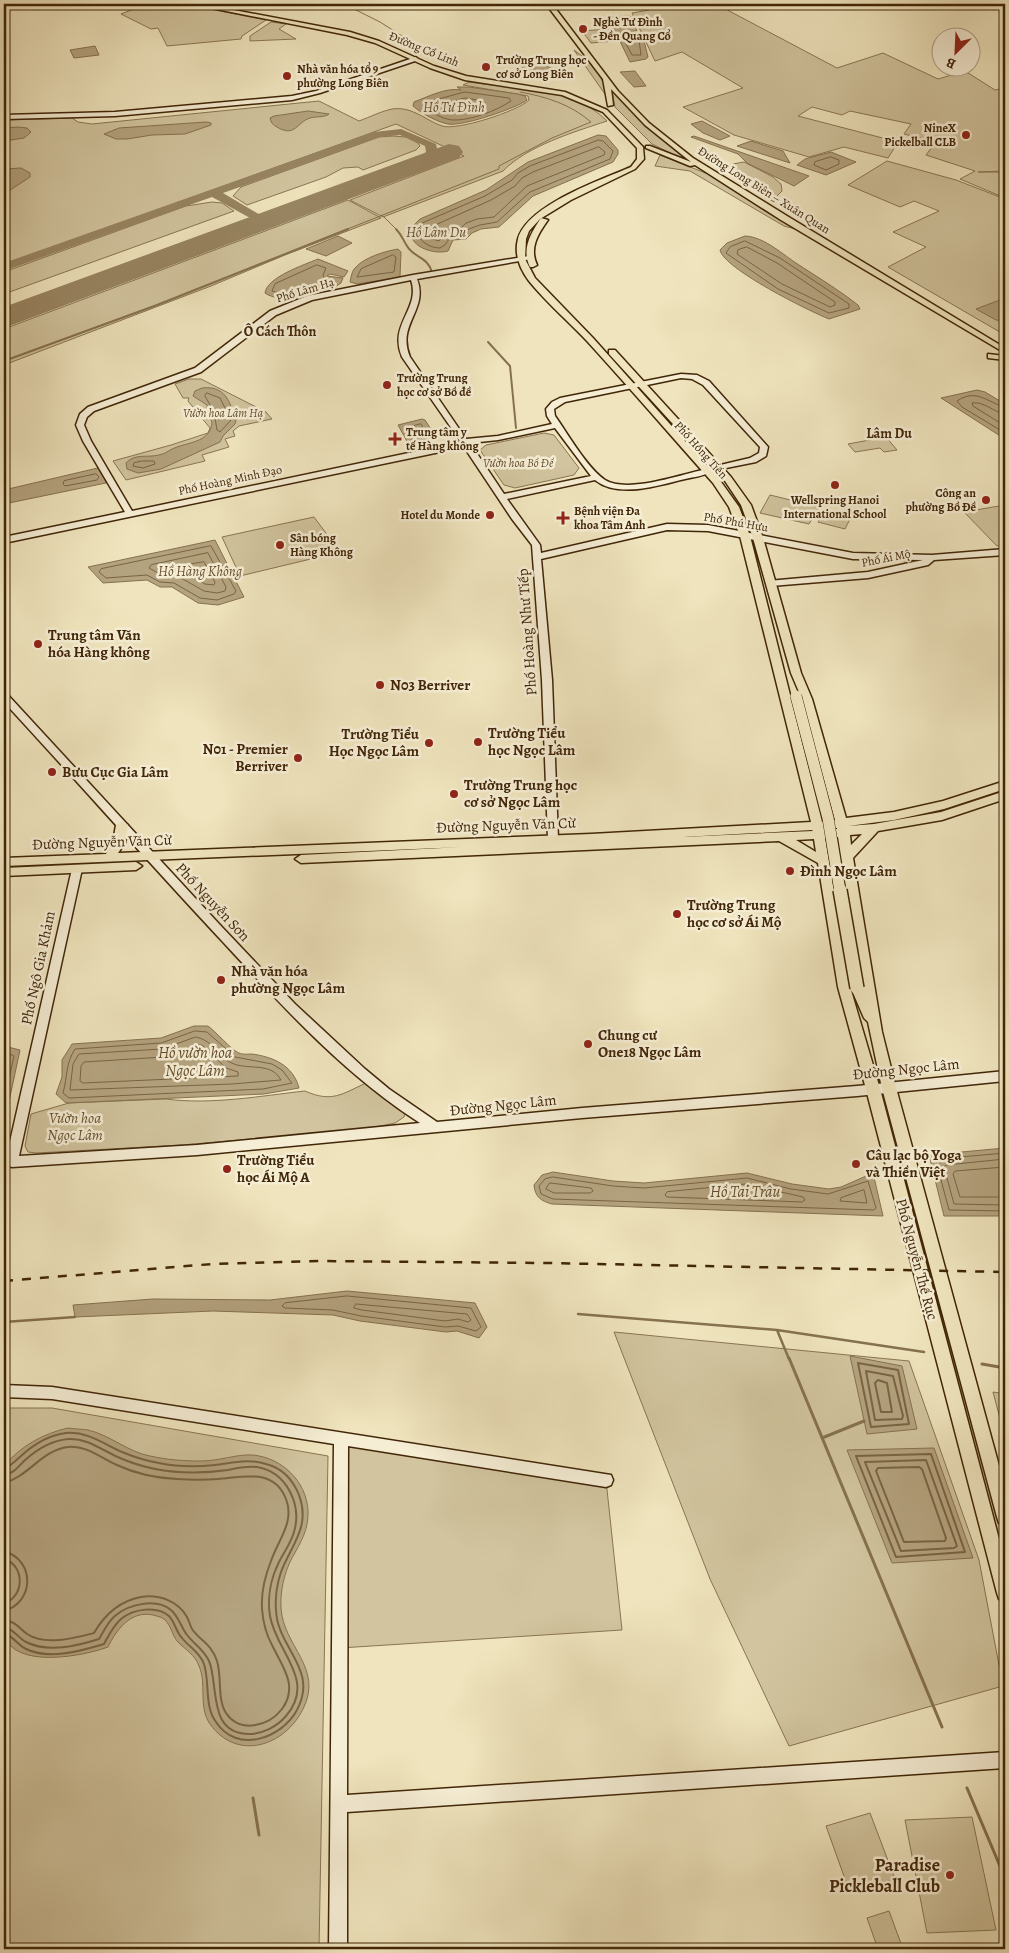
<svg xmlns="http://www.w3.org/2000/svg" width="1009" height="1953" viewBox="0 0 1009 1953" font-family="Alegreya,serif">
<rect width="100%" height="100%" fill="#efe4bd"/>
<filter id="stains"><feTurbulence type="fractalNoise" baseFrequency=".004" numOctaves="4"/><feColorMatrix values="0 0 0 0 .2 0 0 0 0 .09 0 0 0 0 .02 0 0 0 .5 -.17"/></filter>
<radialGradient id="worn" r=".72"><stop offset=".6" stop-color="#630" stop-opacity="0"/><stop offset="1" stop-color="#630" stop-opacity=".3"/></radialGradient>
<path fill="#d1c49e" stroke="#897553" d="M181 4H185L266 20 242 36 241 39 167 46 158 28 151 29 121 14 136 8 165 9Z
M643 4H716L837 68 883 53 938 79 965 71 995 90 1005 88V171L978 172H1005V198L960 179 975 171 926 155 936 142 904 134 911 124 850 111 842 115 812 107 798 116 898 142 888 158 844 147 809 157 734 135 683 107 743 88 682 52 655 61 632 13 649 10Z
M271 22 286 24 279 29 296 39 250 41V36Z
M609 29 615 41 591 43 582 31Z
M574 50C592 63 603 74 607 97Z
M469 82C513 89 573 86 607 121 574 132 527 146 503 171L383 217 350 200 464 156 396 124 4 265V120L72 118 78 122 92 124 319 101 359 121C370 117 382 111 392 109 412 106 425 120 442 126 457 131 518 111 529 100L528 96 463 85Z
M611 87C636 122 672 147 707 171L652 144 615 107Z
M393 136 406 137 418 143 420 146 416 150 363 170 358 167 343 168 326 177 247 205 233 196 241 187 379 137Z
M660 155 708 174 799 230 784 226 690 171 655 166Z
M887 161 956 180 1005 199V335L888 267 926 247 893 232 939 211 914 201 900 207 848 185Z
M744 162 773 177 781 184 782 191 775 198 774 202 717 167Z
M348 200 381 218 285 255 211 286 4 365V329Z
M212 202 222 203 234 211 4 294V272L186 206Z
M189 379H201L266 412 272 419 239 426 233 431 235 436 225 439 229 447 202 455 205 461 126 480 113 461 171 445 208 433 210 428 188 401 189 398H183L175 384Z
M544 433 554 435 579 468 574 475 515 488 504 485 480 450 486 445Z
M886 437 897 450 884 452 880 448 855 452 848 444Z
M770 495 819 507 809 524 760 513Z
M1005 505V549L996 545 964 512Z
M825 510 851 517 845 529 818 522Z
M314 517 340 552 240 576 222 537Z
M366 1083 405 1112 404 1117 395 1123 366 1129 182 1145 36 1153 28 1152 25 1146 31 1114 69 1103 166 1099C211 1105 260 1096 305 1091 332 1103 342 1094 366 1083Z
M900 1167 905 1170 1005 1544V1564Z
M614 1332 909 1361 979 1560 1003 1686 789 1746 710 1579Z
M993 1392 1005 1394V1427L1002 1426Z
M4 1408H52L328 1456 319 1949H4Z
M341 1439 606 1480 622 1630 340 1648Z
M870 1813 895 1879 850 1893 826 1826Z
M972 1817 996 1930 927 1933 905 1820Z
M889 1911 903 1949H878L867 1918Z"/>
<path fill="#b4a37f" stroke="#86714f" d="M630 16 637 31 615 33 607 17Z
M627 34H638L643 37 648 57 646 59 630 62 617 35Z
M95 46 99 55 74 58 70 50Z
M540 63 554 69 557 78 546 79 523 76 522 68 524 65Z
M635 71 646 86 634 87 620 72Z
M457 87H469L518 94 525 96 527 100C517 108 461 127 448 124 437 122 421 113 413 106L414 102C427 97 447 87 461 90Z
M308 111 329 114C324 118 316 116 310 118 297 122 295 138 277 127 273 125 271 123 270 118L274 116Z
M702 121 730 136 720 140 703 133 691 124Z
M206 122 211 123V125L185 134 152 135 127 139H116L104 134 119 128Z
M17 127 27 128 31 132 24 138 4 141V128Z
M598 135 606 136 618 150V154L613 162 533 196 499 227 481 229 472 233 466 239 453 240 448 251C434 255 407 247 411 228L420 219 486 190 528 162Z
M694 136 809 176 794 186 747 163 738 154 691 137Z
M751 141 783 151 790 163 737 146Z
M831 152 856 162 826 175 797 165 805 159Z
M21 168 30 173V177L4 194V169Z
M338 236 352 243 326 256 306 249Z
M745 236C765 237 783 255 799 265 819 278 839 290 858 305L860 309 829 319C809 311 724 269 720 250L727 243Z
M398 249 401 252 400 277 357 284 350 282C351 277 352 270 356 267 365 257 386 251 398 249Z
M318 259 348 271 344 277 330 274 327 276 343 278 341 283 335 287C316 291 281 305 265 293 267 277 304 265 318 259Z
M1005 298V321L996 320 976 309Z
M202 388C219 386 227 394 232 409 235 415 237 419 235 424L223 436 220 442 161 469 138 473 127 469 126 463C135 453 147 458 159 455 166 454 170 449 177 447 191 442 211 441 212 422L208 414 207 405 193 396 195 391Z
M977 390 985 392 1005 404V439L941 398Z
M422 419 425 420 436 437 426 441 408 443 398 425Z
M102 467 106 483 4 504V490Z
M215 540 244 597 218 605 198 603 172 587H160L147 580 103 583 88 567Z
M194 1026H208C216 1032 231 1049 237 1052 241 1055 248 1054 252 1054 273 1057 293 1065 299 1088L264 1094 66 1103 56 1094 62 1077V1060L72 1044 161 1038Z
M4 1046 20 1050 8 1106H4Z
M1005 1148V1216H944L929 1155Z
M553 1172 613 1181 644 1183 747 1173 792 1184 829 1189 841 1187 873 1173 883 1216 552 1204C541 1201 535 1197 534 1185L542 1175Z
M347 1291 475 1303 487 1327 479 1338 457 1331 446 1332 360 1321 333 1315 213 1311 75 1317 73 1305 153 1299 270 1300Z
M850 1356 902 1366 917 1429 867 1434Z
M68 1428C74 1429 81 1429 88 1430 110 1435 128 1452 150 1456 168 1460 184 1461 202 1461 219 1461 236 1454 253 1455 282 1458 306 1481 308 1510 309 1529 301 1542 292 1558 284 1573 280 1592 281 1608 283 1646 324 1668 303 1709 285 1746 237 1762 210 1724 198 1707 207 1684 199 1666 195 1655 186 1650 178 1642 172 1636 172 1626 164 1619 161 1617 157 1616 153 1615 131 1610 116 1630 108 1647 84 1656 13 1670 4 1634 0 1616 8 1598 8 1580 7 1574 4 1568 4 1562 2 1530 4 1498 4 1466 21 1446 42 1434 68 1428Z
M934 1448 973 1558 892 1563 847 1450Z"/>
<g fill="none" stroke-linecap="round" stroke-linejoin="round">
<path stroke="#7a6444" stroke-width="1" d="M629 33 639 40 641 55H632L624 40Z
M465 92 509 98 511 101C496 111 470 121 452 120 442 119 431 112 424 106L425 103Z
M465 98 483 101 484 104 453 114 439 108 441 105Z
M599 140 603 141 613 151 610 159 530 192 497 222 480 225 469 229 464 234 451 236 445 245 440 248C429 248 419 241 416 230L422 223 485 196 512 180 518 173 530 166Z
M599 147 605 152 604 155 527 186 494 217 477 219 466 223 461 228 448 230 439 241 426 237 423 233 424 230 491 200 515 186 522 178 533 172Z
M831 157 839 160V164L826 170 814 165 815 162Z
M745 241 780 258 849 304V308L829 313 778 289 726 253 730 247Z
M747 247 777 263 835 302V305L830 307 782 284 737 254 738 250Z
M393 255 396 257 394 272 357 277 361 269Z
M317 265 326 268 323 275 326 282 324 284 282 294 272 291 275 284Z
M207 393 220 398 231 420 220 432 217 430 214 412 205 396Z
M1005 407C986 402 977 388 957 401L962 407 1005 433
M1005 414C993 412 984 401 972 403L973 406 1005 426
M421 424 427 435 411 439 407 428Z
M142 461H154L155 464 143 468 133 466 134 463Z
M96 474 99 477 97 480 65 486 63 484 64 481Z
M211 546 236 591 234 594 217 600 200 598 174 583 160 582 147 575 106 578 99 572 101 569Z
M208 553 226 587 225 591 217 593 204 591 181 578 158 573 149 568 151 565Z
M204 562 215 582 214 585 205 584 180 569 181 566Z
M195 1031 207 1032 235 1057 272 1064 282 1070 292 1083 263 1089 69 1098 63 1093C68 1075 65 1065 75 1049L161 1043Z
M196 1037C214 1040 218 1059 234 1064 251 1070 271 1062 281 1080L232 1084 70 1090 73 1064 79 1054 162 1049Z
M197 1045H202L226 1068 238 1072V1076L83 1083 80 1081 81 1066 84 1062 164 1057Z
M4 1051 14 1056 4 1101
M1005 1153 938 1159 936 1161 949 1210 1005 1211
M1005 1159 946 1165 944 1167 954 1204 1005 1205
M1005 1167 955 1171 953 1174 960 1197H1005
M553 1177 613 1186 644 1188 747 1178 791 1189 828 1194 868 1181 876 1208 874 1210 553 1199 541 1194 539 1186 545 1179Z
M550 1183 591 1188 593 1191 590 1193H554L546 1189Z
M747 1184 803 1197 805 1200 802 1202 667 1197 665 1195 667 1192Z
M864 1190 867 1203 840 1201 841 1198Z
M347 1296 471 1308 481 1327 476 1331 458 1326 445 1327 361 1316 333 1310 285 1308 282 1306 285 1303Z
M356 1304 467 1314 471 1320 468 1322 458 1319 445 1321 362 1310 354 1308Z"/>
<path stroke="#7a6444" stroke-width="2" d="M858 1363 898 1370 909 1424 871 1427Z
M866 1371 893 1376 903 1416 902 1419 875 1420Z
M878 1380 887 1383 892 1412H881L875 1383Z
M931 1454 965 1552 896 1557 856 1456Z
M926 1460 957 1546 954 1548 901 1551 865 1462Z
M919 1467 922 1469 946 1538 945 1541 904 1542 876 1471 878 1468Z
M4 1469C11 1466 15 1461 21 1456 33 1445 49 1435 66 1433 87 1431 104 1444 122 1452 134 1457 147 1461 159 1463 178 1467 197 1467 215 1465 232 1463 249 1458 266 1464 282 1468 293 1480 299 1495 311 1527 291 1545 281 1572 277 1584 275 1597 276 1610 277 1648 319 1669 297 1710 281 1739 237 1754 216 1722 204 1706 210 1682 204 1664 200 1652 189 1647 182 1638 176 1632 175 1622 169 1616 157 1605 133 1609 121 1619 113 1626 109 1635 104 1644 81 1651 49 1660 26 1649 18 1645 13 1636 4 1633
M4 1475C13 1474 18 1467 24 1461 36 1450 52 1440 69 1439 88 1438 103 1451 120 1458 154 1473 192 1475 228 1470 237 1468 247 1466 257 1467 287 1472 302 1505 294 1532 291 1543 284 1552 279 1562 271 1578 267 1598 270 1616 276 1652 317 1680 286 1716 277 1727 262 1734 249 1734 207 1734 219 1684 209 1661 204 1650 194 1644 187 1635 181 1627 179 1617 171 1610 156 1598 130 1604 116 1615 108 1621 104 1631 99 1639 77 1646 48 1653 26 1642 18 1638 14 1629 4 1627
M4 1483C28 1477 42 1450 68 1447 86 1445 101 1458 117 1465 136 1474 156 1478 177 1479 191 1480 205 1480 218 1479 244 1477 274 1468 286 1499 295 1522 278 1540 271 1561 265 1576 261 1593 262 1609 263 1622 266 1634 272 1645 282 1666 299 1686 282 1709 269 1726 240 1734 226 1713 217 1699 222 1677 217 1661 211 1643 200 1641 192 1629 190 1625 189 1621 187 1617 178 1601 159 1594 141 1597 119 1601 105 1614 94 1633 75 1638 45 1646 27 1634 19 1628 15 1621 4 1620
M4 1551C35 1560 35 1602 4 1611
M4 1559C25 1565 25 1597 4 1603"/>
<path stroke="#86714f" stroke-width="1" d="M344 4 380 22 443 62
M382 215 397 230
M345 230 499 169V166L552 138 591 122C570 104 547 97 520 92"/>
<path stroke="#86714f" stroke-width="2" d="M396 229C402 235 403 240 407 246 414 258 427 256 432 272
M488 342 510 366 516 428
M4 361 157 305 348 229"/>
<path stroke="#86714f" stroke-width="2.5" d="M578 1314 777 1330 924 1352
M4 1322 75 1317
M777 1330 789 1359"/>
<path stroke="#86714f" stroke-width="3" d="M789 1358 942 1727
M982 1364 1005 1368
M822 1438 864 1421
M967 1788 1005 1878
M253 1798 259 1835"/>
<path fill="#988562" fill-rule="evenodd" d="M401 129 436 144 438 153 427 164H419L417 162 426 152 425 146 400 135 380 137 223 193 267 219 269 221 267 223H259L212 197 4 271V263L374 132Z"/>
<path fill="#988562" fill-rule="evenodd" d="M449 144 459 146 463 152 459 158 4 328V307Z"/>
<g stroke="#412608" stroke-width="3">
<path id="secondary" d="M416 57 418 60 320 93 292 100 115 116 4 119V115L115 112 292 96 316 91Z
M529 256 532 258 531 259 417 279C429 310 396 324 410 357L466 439 498 436 552 424 547 416 546 409 552 402 560 398 681 374 697 375 709 381 768 447 766 456 756 462 716 470V466L750 458 759 453 760 447 703 385 692 379 681 378 565 402 554 409 555 416C568 434 587 468 605 480 628 494 682 474 707 469L711 471C705 476 694 477 685 479 659 485 619 499 595 480L507 499 540 545 541 553 667 524 708 525 853 553 932 555 1005 549V555L934 560 928 565 868 578 771 586 767 583 768 581 868 572 923 560 853 559 708 531 667 530 541 559 552 680 558 839 553 843 548 839 542 680 532 545 512 519 464 447 4 543V537L125 512 83 441 76 425 80 414 88 407 195 368 270 311 307 296 413 275ZM411 280C421 309 388 324 402 357L461 442 132 511 91 441 84 425 87 417 94 411 201 372 276 315 312 300ZM555 428 591 476 504 494 470 443 498 440Z
M4 693 7 694 220 925 295 1004 365 1069 389 1089 437 1122 582 1108 857 1086 1005 1071V1081L857 1096 582 1118 197 1155 12 1167 4 1164V1154L7 1155 72 869 77 865 82 869 19 1156 197 1145 420 1123C345 1075 284 1008 223 942 149 863 77 781 4 702Z
M4 1385 52 1387 611 1475 613 1480 611 1485 606 1487 348 1446 347 1795 1005 1752V1768L347 1812V1949H329L334 1444 52 1399 4 1397Z"/>
</g>
<g stroke="#412608" stroke-width="3">
<path id="primary" d="M191 4H202L350 32 379 41 434 66 466 76 565 92 607 110 643 147 644 159 635 169 571 200 540 219 529 231 526 239 525 259 535 278 593 338 719 479 739 507 750 536 822 822 835 820 802 699 791 673 753 538 741 505 725 481 609 354V350H615L731 477 751 505 763 538 801 673 812 699 846 818 894 812 943 801 1005 781V789L944 809 894 820 848 826 874 824 941 812 1005 791V799L942 820 878 831 853 858 882 1032 896 1088 1005 1488V1525L999 1523 997 1517 882 1088 868 1022 864 1018 851 988 853 985 857 983 862 986 838 837 825 838 850 987 880 1089 1005 1562V1601L999 1599 997 1593 866 1089 838 987 818 863 779 841 301 863 295 859 301 855 463 847 4 866V858L106 854 113 842 116 825 122 821 128 825 125 843 118 853 591 834 811 822 740 536 729 507 713 483C671 436 630 388 587 341 568 321 546 302 529 281 520 269 514 254 518 239 527 205 601 180 631 167L637 159V148L603 112 562 95 465 80 430 68 375 43 347 35ZM837 828V829L824 830V829ZM812 830 813 831 683 837ZM862 834 851 845 850 835ZM814 839 816 852 796 840Z
M546 4H552L618 91 649 123 693 158 787 216 1005 348V353L781 220 695 165 690 166 646 148V146H650L691 162 645 125 611 89 613 105 608 106 603 79Z
M541 218 548 220C538 234 529 248 537 265L533 267H530C521 249 531 233 541 218Z
M988 354 1005 356V360L988 358Z
M136 862 142 866 136 870 4 876V868Z"/>
</g>
<use href="#secondary" fill="#f5edd4" fill-rule="evenodd"/>
<use href="#primary" fill="#efe4bd" fill-rule="evenodd"/>
<path stroke="#412608" stroke-width="2.5" stroke-dasharray="9 9" stroke-linecap="butt" d="M4 1281 212 1264 319 1261 546 1263 1005 1272"/>
<g stroke="#412608" stroke-width="12" stroke-linecap="butt">
<path id="primary-bridge-far1" d="M796 696 828 818 840 891"/>
</g>
<g stroke="#412608" stroke-width="16" stroke-linecap="butt">
<path id="primary-bridge" d="M840 890 857 988"/>
</g>
<use href="#primary-bridge-far1" stroke="#efe4bd" stroke-width="11"/>
<use href="#primary-bridge" stroke="#efe4bd" stroke-width="13"/>
</g>
<g fill="#8f2418" stroke="#f5edd4" stroke-width="2">
<circle cx="583" cy="29" r="5"/>
<circle cx="486" cy="67" r="5"/>
<circle cx="287" cy="76" r="5"/>
<circle cx="966" cy="135" r="5"/>
<circle cx="387" cy="385" r="5"/>
<path d="M392.5 431.5h5v5h5v5h-5v5h-5v-5h-5v-5h5z"/>
<circle cx="835" cy="485" r="5"/>
<circle cx="986" cy="500" r="5"/>
<circle cx="490" cy="515" r="5"/>
<path d="M560.5 510.5h5v5h5v5h-5v5h-5v-5h-5v-5h5z"/>
<circle cx="280" cy="545" r="5"/>
<circle cx="38" cy="644" r="5"/>
<circle cx="380" cy="685" r="5"/>
<circle cx="478" cy="742" r="5"/>
<circle cx="429" cy="743" r="5"/>
<circle cx="298" cy="758" r="5"/>
<circle cx="52" cy="772" r="5"/>
<circle cx="454" cy="794" r="5"/>
<circle cx="790" cy="871" r="5"/>
<circle cx="677" cy="914" r="5"/>
<circle cx="221" cy="980" r="5"/>
<circle cx="588" cy="1044" r="5"/>
<circle cx="856" cy="1164" r="5"/>
<circle cx="227" cy="1169" r="5"/>
<circle cx="950" cy="1875" r="5"/>
</g>
<g text-anchor="middle" dominant-baseline="central" stroke-width="5" stroke-linejoin="round" paint-order="stroke">
<g font-size="12" font-weight="bold" fill="#412608" stroke="#f5edd4" text-anchor="start">
<text x="593" y="22">Nghè Tư Đình<tspan x="593" dy="14">- Đền Quang Cổ</tspan></text>
<text x="496" y="60">Trường Trung học<tspan x="496" dy="14">cơ sở Long Biên</tspan></text>
<text x="297" y="69">Nhà văn hóa tổ 9<tspan x="297" dy="14">phường Long Biên</tspan></text>
<text x="956" y="128" text-anchor="end">NineX<tspan x="956" dy="14">Pickelball CLB</tspan></text>
<text x="397" y="378">Trường Trung<tspan x="397" dy="14">học cơ sở Bồ đề</tspan></text>
<text x="406" y="432">Trung tâm y<tspan x="406" dy="14">tế Hàng không</tspan></text>
<text x="976" y="493" text-anchor="end">Công an<tspan x="976" dy="14">phường Bồ Đề</tspan></text>
<text x="835" y="500" text-anchor="middle">Wellspring Hanoi<tspan x="835" dy="14">International School</tspan></text>
<text x="574" y="511">Bệnh viện Đa<tspan x="574" dy="14">khoa Tâm Anh</tspan></text>
<text x="480" y="515" text-anchor="end">Hotel du Monde</text>
<text x="290" y="538">Sân bóng<tspan x="290" dy="14">Hàng Không</tspan></text>
</g>
<g font-size="12" fill="#412608" stroke="#f5edd4">
<text transform="translate(424 49) rotate(22)">Đường Cổ Linh</text>
<text transform="translate(764 190) rotate(32)">Đường Long Biên – Xuân Quan</text>
<text transform="translate(305 290) rotate(-17)">Phố Lâm Hạ</text>
<text transform="translate(701 450) rotate(48)">Phố Hồng Tiến</text>
<text transform="translate(230 480) rotate(-12)">Phố Hoàng Minh Đạo</text>
<text transform="translate(736 522) rotate(10)">Phố Phú Hựu</text>
<text transform="translate(886 558) rotate(-11)">Phố Ái Mộ</text>
</g>
<g font-size="12" font-style="italic" fill="#654e2e" stroke="#f5edd4">
<text x="223" y="413">Vườn hoa Lâm Hạ</text>
<text x="518" y="463">Vườn hoa Bồ Đề</text>
</g>
<g font-size="14" font-style="italic" fill="#644c2c" stroke="#f5edd4">
<text x="454" y="107">Hồ Tư Đình</text>
<text x="436" y="232">Hồ Lâm Du</text>
<text x="200" y="571">Hồ Hàng Không</text>
</g>
<g font-size="14" font-weight="bold" fill="#412608" stroke="#f5edd4">
<text x="280" y="331">Ô Cách Thôn</text>
<text x="889" y="433">Lâm Du</text>
</g>
<g font-size="15" fill="#412608" stroke="#f5edd4">
<text transform="translate(527 632) rotate(-94)">Phố Hoàng Như Tiếp</text>
<text transform="translate(506 825) rotate(-2)">Đường Nguyễn Văn Cừ</text>
<text transform="translate(102 842) rotate(-2)">Đường Nguyễn Văn Cừ</text>
<text transform="translate(213 902) rotate(47)">Phố Nguyễn Sơn</text>
<text transform="translate(38 968) rotate(-78)">Phố Ngô Gia Khảm</text>
<text transform="translate(906 1069) rotate(-6)">Đường Ngọc Lâm</text>
<text transform="translate(503 1105) rotate(-6)">Đường Ngọc Lâm</text>
<text transform="translate(917 1259) rotate(75)">Phố Nguyễn Thế Rục</text>
</g>
<g font-size="15" font-weight="bold" fill="#412608" stroke="#f5edd4" text-anchor="start">
<text x="48" y="635">Trung tâm Văn<tspan x="48" dy="17">hóa Hàng không</tspan></text>
<text x="390" y="685">N03 Berriver</text>
<text x="488" y="733">Trường Tiểu<tspan x="488" dy="17">học Ngọc Lâm</tspan></text>
<text x="419" y="734" text-anchor="end">Trường Tiểu<tspan x="419" dy="17">Học Ngọc Lâm</tspan></text>
<text x="288" y="749" text-anchor="end">N01 - Premier<tspan x="288" dy="17">Berriver</tspan></text>
<text x="62" y="772">Bưu Cục Gia Lâm</text>
<text x="464" y="785">Trường Trung học<tspan x="464" dy="17">cơ sở Ngọc Lâm</tspan></text>
<text x="800" y="871">Đình Ngọc Lâm</text>
<text x="687" y="905">Trường Trung<tspan x="687" dy="17">học cơ sở Ái Mộ</tspan></text>
<text x="231" y="971">Nhà văn hóa<tspan x="231" dy="17">phường Ngọc Lâm</tspan></text>
<text x="598" y="1035">Chung cư<tspan x="598" dy="17">One18 Ngọc Lâm</tspan></text>
<text x="866" y="1155">Câu lạc bộ Yoga<tspan x="866" dy="17">và Thiền Việt</tspan></text>
<text x="237" y="1160">Trường Tiểu<tspan x="237" dy="17">học Ái Mộ A</tspan></text>
</g>
<g font-size="15" font-style="italic" fill="#654e2e" stroke="#f5edd4">
<text x="75" y="1118">Vườn hoa<tspan x="75" dy="17">Ngọc Lâm</tspan></text>
</g>
<g font-size="16" font-style="italic" fill="#644c2c" stroke="#f5edd4">
<text x="195" y="1053">Hồ vườn hoa<tspan x="195" dy="18">Ngọc Lâm</tspan></text>
<text x="745" y="1192">Hồ Tai Trâu</text>
</g>
<g font-size="18" font-weight="bold" fill="#412608" stroke="#f5edd4" text-anchor="end">
<text x="940" y="1865">Paradise<tspan x="940" dy="21">Pickleball Club</tspan></text>
</g>
</g>
<rect width="1009" height="1953" fill="none" stroke="#efe4bd" stroke-width="20"/>
<rect x="5" y="5" width="999" height="1943" fill="none" stroke="#412608" stroke-width="2.5"/>
<rect x="10" y="10" width="989" height="1933" fill="none" stroke="#412608"/>
<g transform="translate(956 52) rotate(204)"><circle r="24" fill="#f5edd4" stroke="#ad9d82"/>
<path d="M0-4L9 19L0 12L-9 19Z" fill="#8f2418"/>
<text y="-8" font-size="14" font-weight="bold" text-anchor="middle" fill="#412608">B</text>
</g>
<rect width="100%" height="100%" filter="url(#stains)"/>
<rect width="100%" height="100%" fill="url(#worn)"/>
</svg>
